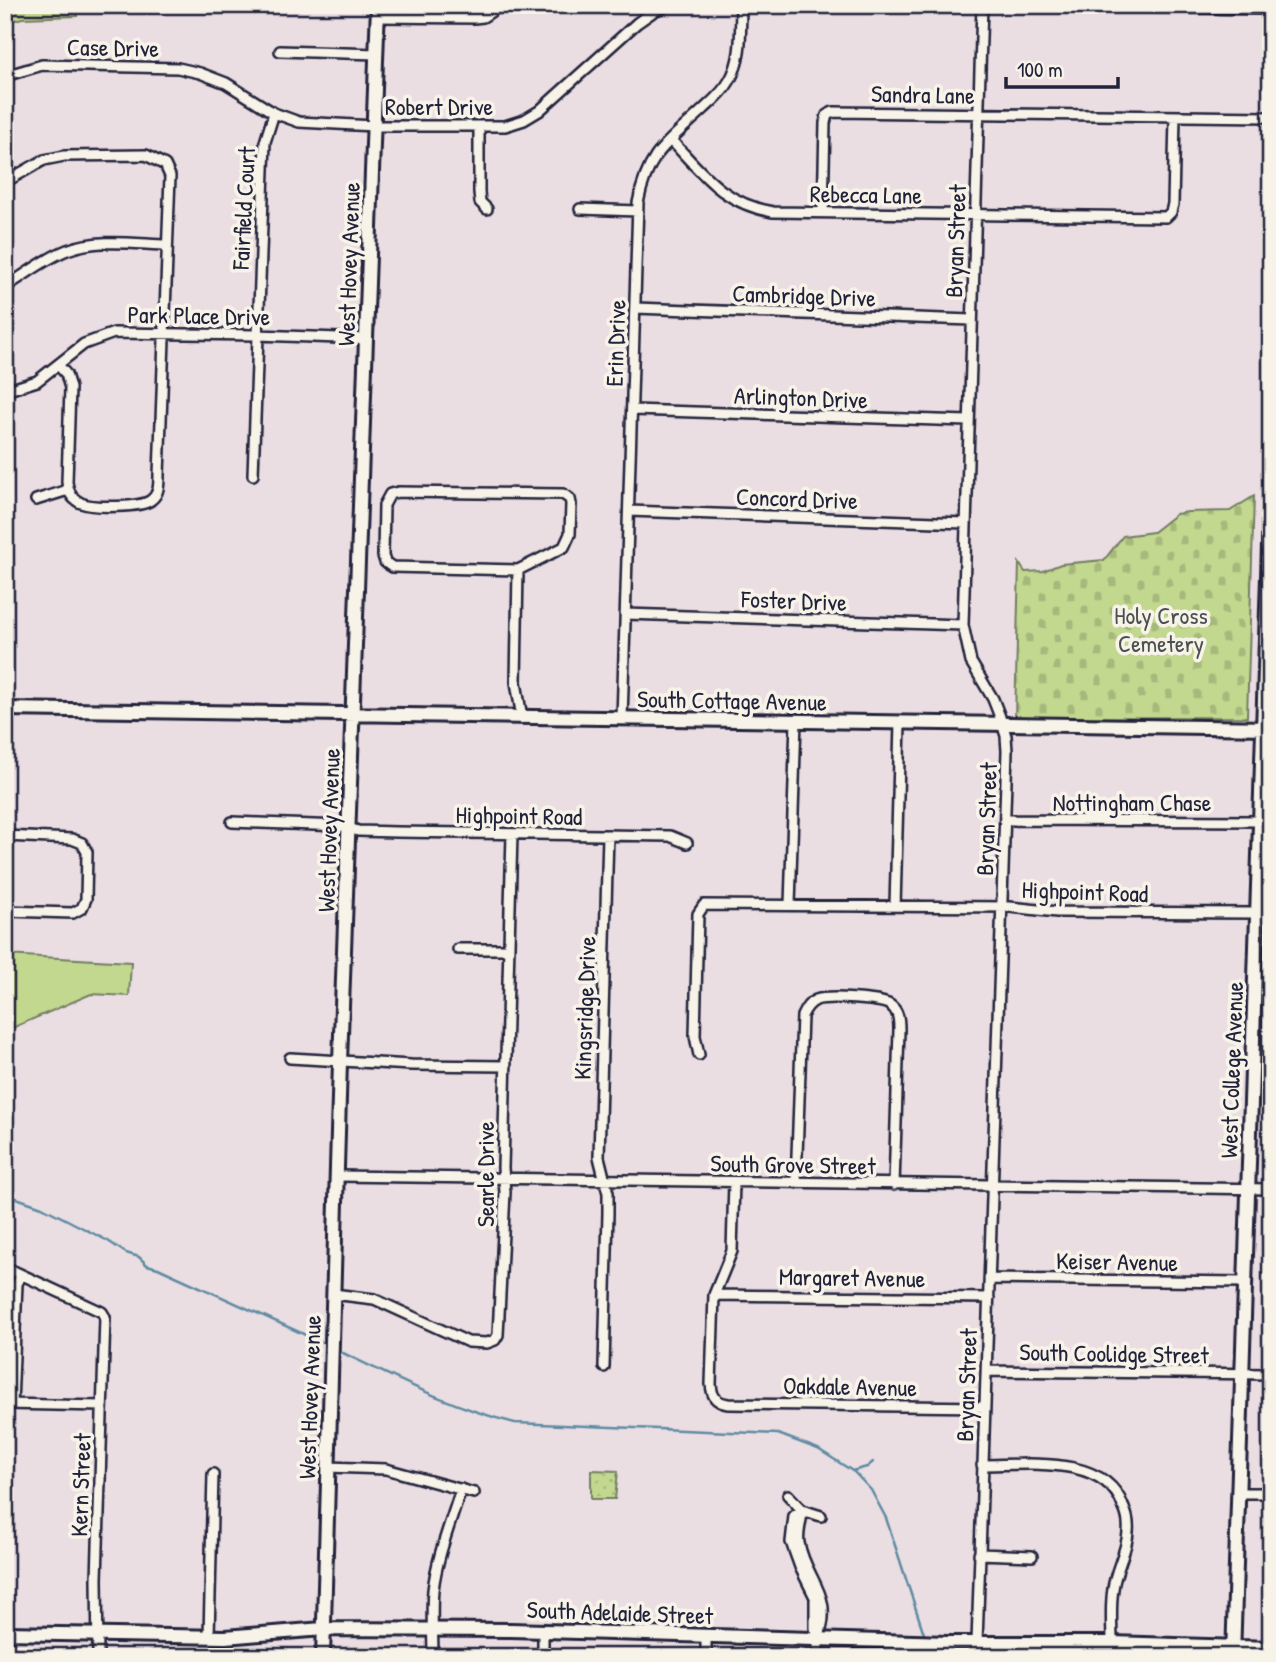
<svg xmlns="http://www.w3.org/2000/svg" width="1276" height="1662" viewBox="0 0 1276 1662" font-family="'Patrick Hand',sans-serif">
<defs>
<pattern id="cemetery-stones" width="16" height="16" patternUnits="userSpaceOnUse" patternTransform="scale(1.75)"><rect width="16" height="16" fill="#c2d88e"/><path d="M2 7V4a2 2 0 0 1 4 0v3zM10 15v-3a2 2 0 0 1 4 0v3z" fill="#a6b97b"/></pattern>
<pattern id="park-dots" width="8" height="8" patternUnits="userSpaceOnUse" patternTransform="scale(1.75)"><rect width="8" height="8" fill="#c2d88e"/><path d="M2 2h.1M6 6h.1" fill="none" stroke="#a6b97b" stroke-width="1.8" stroke-linecap="round"/></pattern>
</defs>
<rect width="100%" height="100%" fill="#ebdee3"/>
<filter id="ink" filterUnits="userSpaceOnUse"><feTurbulence type="fractalNoise" baseFrequency=".0143" numOctaves="2"/><feDisplacementMap in="SourceGraphic" scale="14" xChannelSelector="R" yChannelSelector="G"/><feConvolveMatrix kernelMatrix="1 2 1 2 8 2 1 2 1" color-interpolation-filters="sRGB"/></filter>
<g filter="url(#ink)">
<path fill="#c2d88e" stroke="#727d64" stroke-width="2" d="M5 5H77V16L22 18 5 23Z
M5 955 131 962 129 996 91 994 5 1031Z"/>
<path fill="url(#cemetery-stones)" stroke="#727d64" stroke-width="2" d="M1254 496 1247 717 1015 718 1019 563 1025 572 1043 571 1061 564 1104 560 1123 536 1153 532 1176 514 1188 512 1230 511Z"/>
<path fill="url(#park-dots)" stroke="#727d64" stroke-width="2" d="M591 1470 618 1471 615 1499H591Z"/>
<g fill="none" stroke-linecap="round" stroke-linejoin="round">
<path stroke="#5f8ba2" stroke-width="2.5" d="M140 5H161
M5 1194 42 1207 108 1241 126 1253 139 1257 147 1265 158 1268 321 1342
M343 1353C399 1380 454 1408 515 1423L778 1434 818 1449 854 1472 871 1490 886 1518 925 1637
M852 1471 867 1467 873 1462
M928 1647 932 1657"/>
<g stroke="#22223b" stroke-width="14">
<path id="street" d="M1017 5 1271 9
M378 17 474 18 483 17 501 5
M280 51 377 54
M5 76 42 65 178 68 200 73 226 83 274 113 299 122 374 126H505L524 120 539 111 637 23 654 11 669 5
M479 127V192L480 202 487 209
M671 140C703 174 724 204 773 212L1166 217 1171 212 1173 204 1175 117
M5 182 44 160 64 156 146 155 165 165 170 176 159 475C159 485 159 494 151 500 142 508 92 508 81 503 71 499 68 491 67 482L70 388 66 374 59 366
M580 209 638 211
M823 212 825 123 827 115 833 112 1271 117
M5 287C25 275 46 258 67 250 98 238 135 244 167 245
M635 308 972 320
M5 391 37 381 84 344 114 333 257 335 367 339
M632 410 968 421
M253 475 265 142 274 113
M398 492 563 494 570 499 571 504 570 534 564 547 518 570 392 567 385 562 383 556 384 505 390 494Z
M36 500 68 490
M629 511 965 523
M518 570 516 682 522 718
M625 614 963 625
M622 719 638 203C648 151 669 142 705 108 714 100 724 91 730 80 743 57 740 30 741 5
M5 740 6 709
M1005 820 1260 821
M232 822 342 826 358 831 397 832 670 836 687 843
M5 836 72 839 82 843 87 852 86 899 82 908 73 913 5 911
M790 905 796 721
M895 906 900 723
M458 949H509
M699 1055 695 1036 698 914 704 905 1010 907 1057 912 1257 913
M290 1058 411 1065 506 1066
M337 1176 1271 1189
M734 1182 732 1251 714 1295 711 1384C712 1396 715 1402 728 1404L985 1407
M796 1183 802 1016C805 1009 809 1003 816 1000 827 996 881 999 890 1005 899 1011 899 1021 899 1030L894 1185
M5 1267 102 1312 105 1317 97 1579 98 1657
M989 1279 1245 1282
M333 1294 374 1299 468 1342 487 1343 495 1340 498 1335 505 1192 503 1168 512 834
M714 1295 989 1298
M604 1367 608 1213V1193L599 1157 608 835
M986 1371 1271 1374
M5 1404 102 1406
M12 1404 17 1284 21 1275
M982 1465C1026 1465 1105 1454 1123 1506 1127 1514 1129 1523 1128 1532 1127 1552 1115 1570 1113 1589 1110 1607 1112 1626 1112 1643
M327 1467 386 1469 474 1493
M1238 1493H1271
M788 1495 802 1510 821 1516
M802 1510C802 1521 797 1532 799 1543 806 1581 835 1594 818 1639L815 1628V1597L800 1567 791 1542 794 1516Z
M979 1554 1032 1556
M209 1636 213 1474
M977 1643 1007 751 1006 736 1000 717 993 699 971 662 963 625 982 5
M433 1657C433 1634 431 1613 433 1590 437 1556 451 1522 461 1489
M543 1657V1631
M706 1657V1636
M818 1657V1639"/>
</g>
<g stroke="#22223b" stroke-width="18">
<path id="secondary" d="M5 709 1271 728
M5 1633 225 1637 323 1629 511 1630 948 1643H1112L1271 1648
M323 1657 340 1062 378 5
M1233 1657 1271 484"/>
</g>
<use href="#street" stroke="#f7f3e8" stroke-width="9"/>
<use href="#secondary" stroke="#f7f3e8" stroke-width="12"/>
</g>
</g>
<g text-anchor="middle" dominant-baseline="central" stroke-width="7" stroke-linejoin="round" paint-order="stroke">
<g font-size="24" fill="#22223b" stroke="#f7f3e8">
<text transform="translate(113 47) rotate(1)">Case Drive</text>
<text transform="translate(923 94) rotate(1)">Sandra Lane</text>
<text x="439" y="106">Robert Drive</text>
<text transform="translate(866 194) rotate(1)">Rebecca Lane</text>
<text transform="translate(243 208) rotate(-87)">Fairfield Court</text>
<text transform="translate(955 241) rotate(-88)">Bryan Street</text>
<text transform="translate(348 264) rotate(-88)">West Hovey Avenue</text>
<text transform="translate(804 295) rotate(2)">Cambridge Drive</text>
<text transform="translate(199 315) rotate(1)">Park Place Drive</text>
<text transform="translate(615 343) rotate(-88)">Erin Drive</text>
<text transform="translate(801 397) rotate(2)">Arlington Drive</text>
<text transform="translate(797 498) rotate(2)">Concord Drive</text>
<text transform="translate(794 600) rotate(2)">Foster Drive</text>
<text transform="translate(732 700) rotate(1)">South Cottage Avenue</text>
<text x="1132" y="802">Nottingham Chase</text>
<text transform="translate(519 815) rotate(1)">Highpoint Road</text>
<text transform="translate(986 819) rotate(-88)">Bryan Street</text>
<text transform="translate(328 830) rotate(-88)">West Hovey Avenue</text>
<text transform="translate(1085 891) rotate(2)">Highpoint Road</text>
<text transform="translate(584 1008) rotate(-88)">Kingsridge Drive</text>
<text transform="translate(1231 1070) rotate(-88)">West College Avenue</text>
<text transform="translate(793 1164) rotate(1)">South Grove Street</text>
<text transform="translate(485 1174) rotate(-90)">Searle Drive</text>
<text transform="translate(1117 1261) rotate(1)">Keiser Avenue</text>
<text transform="translate(852 1277) rotate(1)">Margaret Avenue</text>
<text transform="translate(1114 1353) rotate(1)">South Coolidge Street</text>
<text transform="translate(966 1385) rotate(-88)">Bryan Street</text>
<text transform="translate(850 1386) rotate(1)">Oakdale Avenue</text>
<text transform="translate(309 1397) rotate(-88)">West Hovey Avenue</text>
<text transform="translate(80 1485) rotate(-88)">Kern Street</text>
<text transform="translate(620 1612) rotate(2)">South Adelaide Street</text>
</g>
<g font-size="24" fill="#4a5050" stroke="#f7f3e8">
<text x="1161" y="615">Holy Cross<tspan x="1161" dy="28">Cemetery</tspan></text>
</g>
</g>
<rect width="1276" height="1662" fill="none" stroke="#f7f3e8" stroke-width="28"/>
<rect x="14" y="14" width="1248" height="1634" fill="none" stroke="#22223b" stroke-width="2.5" filter="url(#ink)"/>
<path d="M1006 77v10h112v-10" fill="none" stroke="#22223b" stroke-width="3.5"/>
<text x="1017" y="77" font-size="21" fill="#22223b" stroke="#f7f3e8" stroke-width="5" paint-order="stroke">100 m</text>
</svg>
